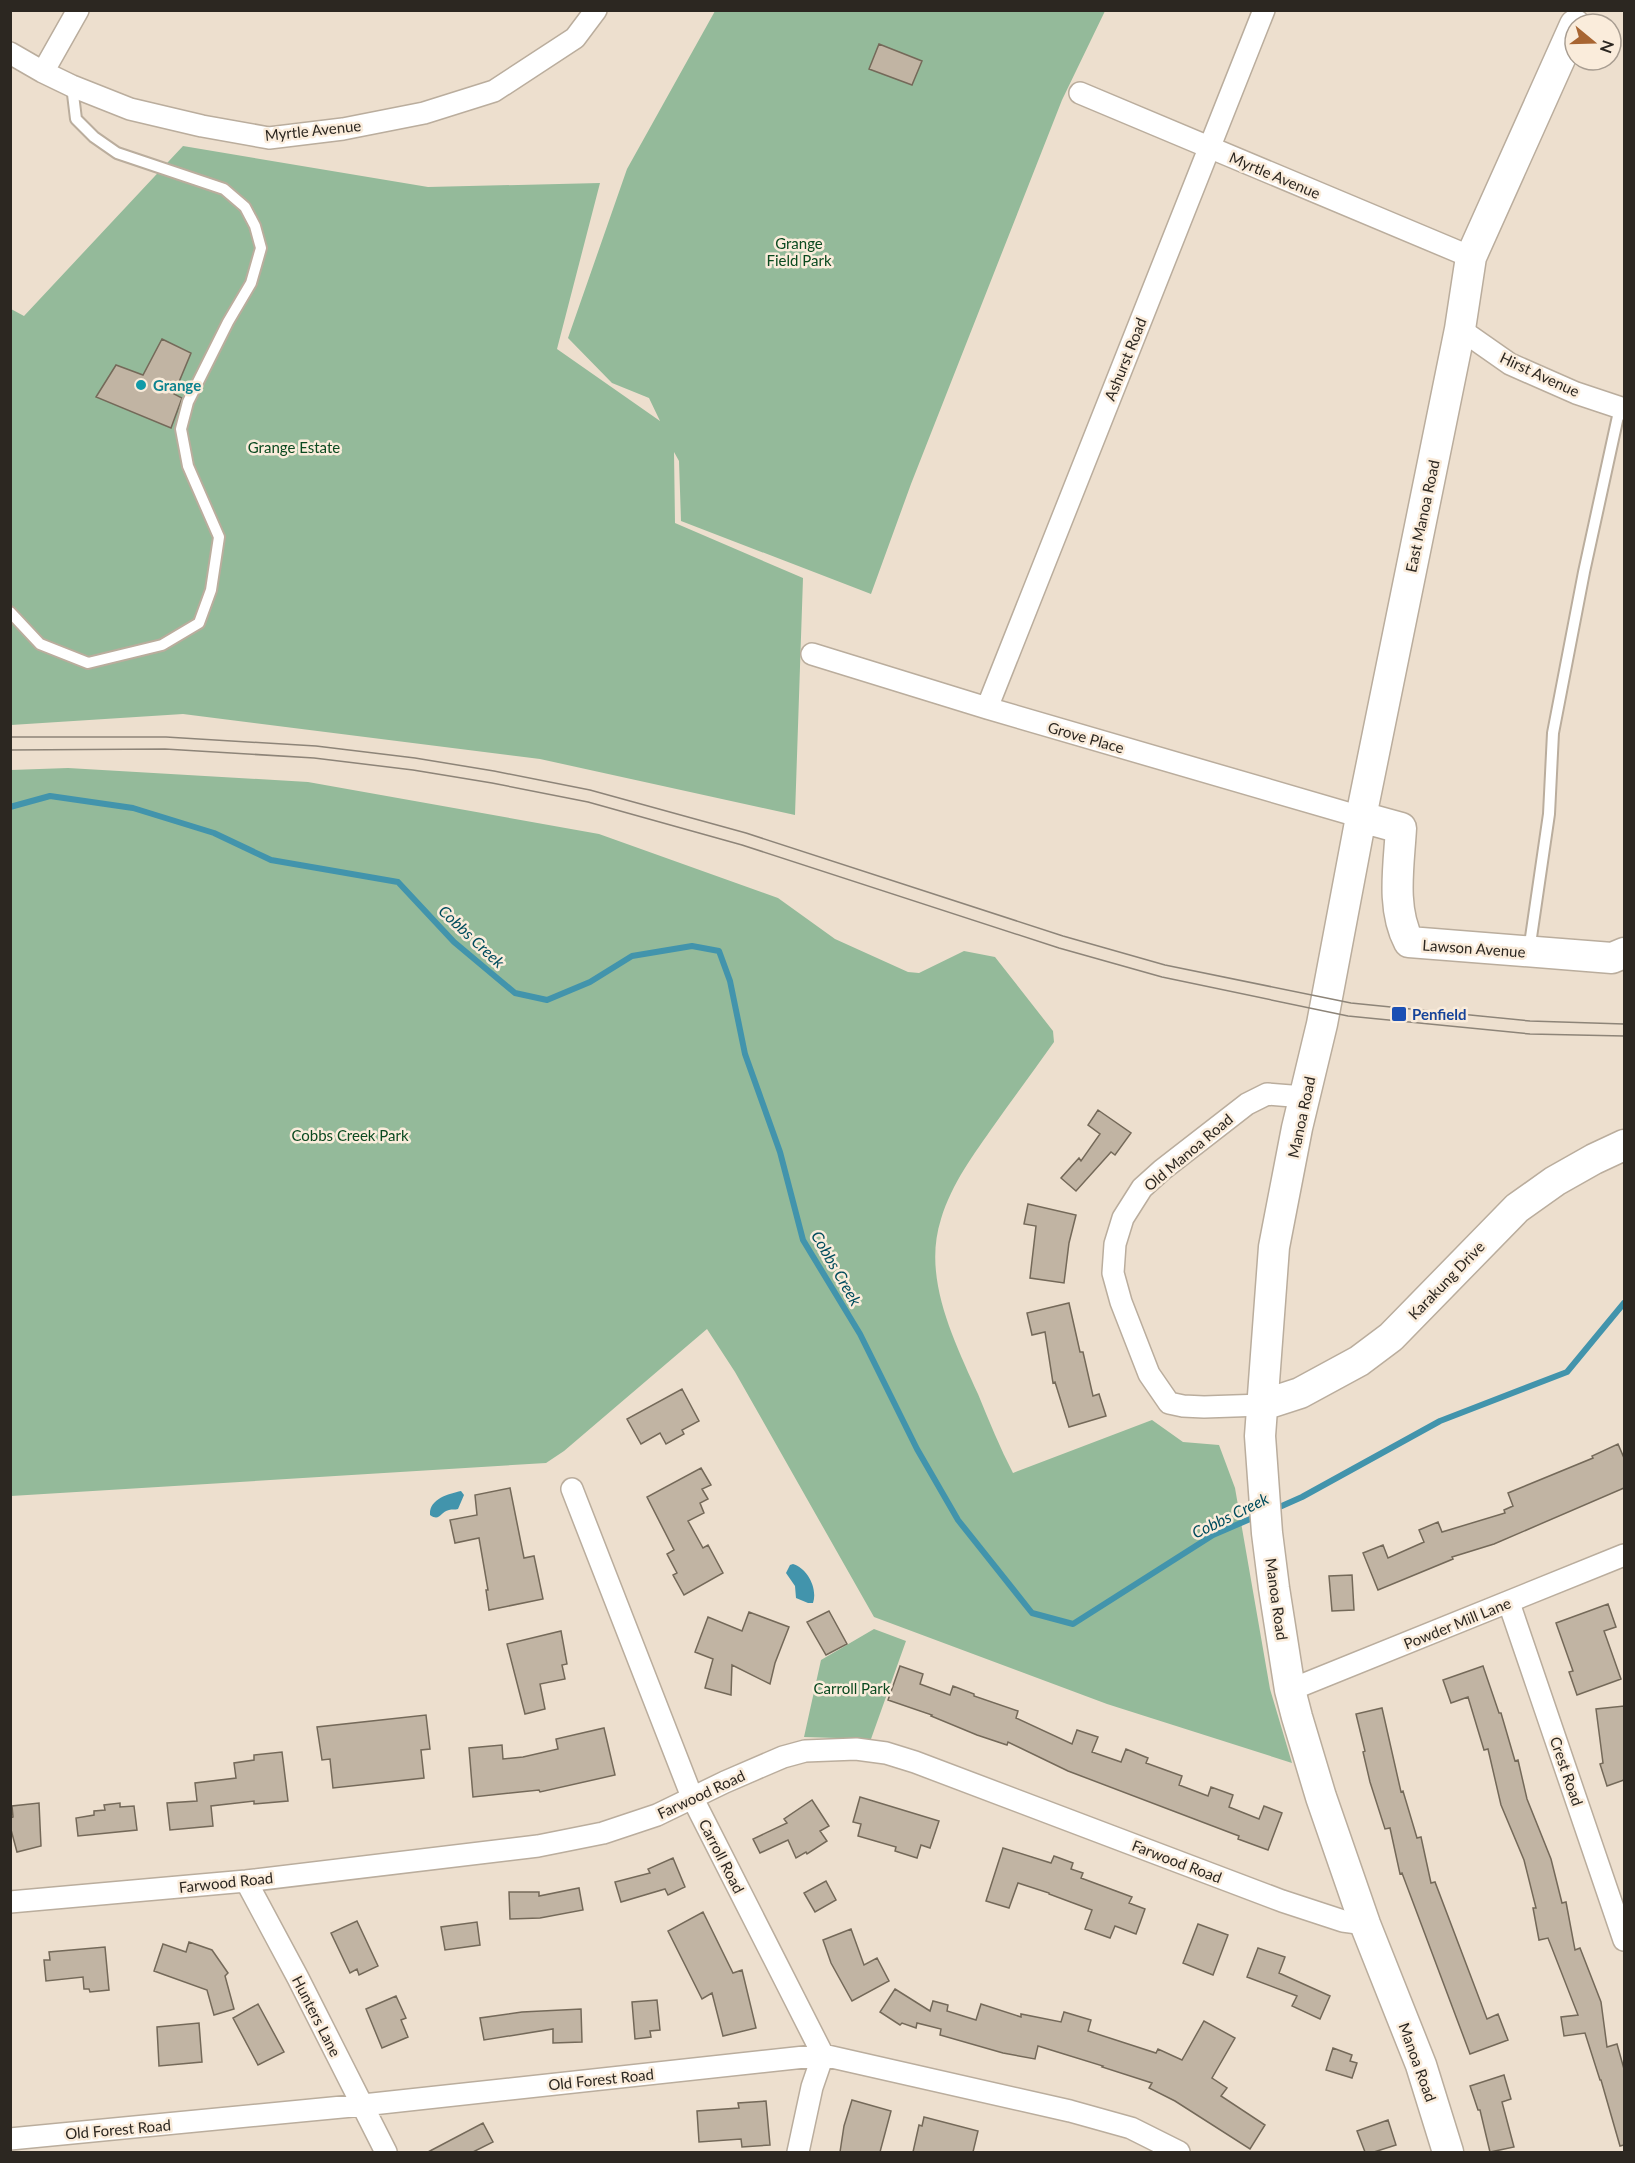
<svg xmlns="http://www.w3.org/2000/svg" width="1635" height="2163" viewBox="0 0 1635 2163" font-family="Lato,sans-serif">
<rect width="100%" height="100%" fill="#eddfce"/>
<path fill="#94ba9a" d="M715 11H1105L1062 100 911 484 871 594 681 521 679 461 674 452 675 523 803 578 795 815 540 759 183 714 11 725V309L24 316 183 146 428 187 600 183 557 349 660 421 649 398 612 383 568 338 627 169Z
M68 768 308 782 599 834 778 898 835 939 908 972 919 973 964 951 995 957 1053 1031 1054 1042C1035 1069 1015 1096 995 1124 974 1154 952 1183 941 1219 922 1278 954 1340 978 1394 989 1421 1000 1448 1013 1473L1152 1420 1183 1442 1219 1445 1235 1488 1270 1689 1292 1763 1107 1704 874 1617 735 1372 707 1329 564 1451 546 1463 11 1496V770Z
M874 1629 906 1641 871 1739 804 1737 821 1660Z"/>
<path fill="#4294ac" d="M461 1491 464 1495 458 1509C455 1510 452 1509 449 1510 440 1512 440 1522 430 1515 429 1499 448 1494 461 1491Z
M793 1564C807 1568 818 1588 813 1603H808L796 1598 795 1586 786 1573 790 1565Z"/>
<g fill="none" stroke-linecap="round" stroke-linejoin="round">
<path stroke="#4294ac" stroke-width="6" d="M10 807 50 796 133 808 214 833 271 860 398 882 454 942 515 993 547 1000 590 982 632 956 692 946 719 951 730 981 745 1054 780 1152 803 1240 860 1334 917 1449 958 1520 1032 1613 1073 1624 1213 1535 1257 1516
M1275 1509 1302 1497 1440 1421 1567 1372 1624 1303"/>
</g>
<path fill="#c1b4a3" stroke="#746959" stroke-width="1.5" d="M879 44 922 61 912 85 869 69Z
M162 339 191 353 174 394 182 398 171 428 96 397 116 365 143 375Z
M1098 1110 1131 1133 1115 1155 1111 1152 1076 1191 1061 1178 1079 1158 1081 1161 1100 1134 1088 1125Z
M1028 1204 1076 1215 1069 1243 1064 1283 1030 1278 1036 1226 1024 1224Z
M1069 1303 1080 1352H1083L1093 1396 1099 1394 1106 1416 1069 1427 1055 1382 1053 1383 1045 1332 1032 1335 1027 1313Z
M682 1389 699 1421 682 1430 684 1434 666 1444 660 1433 641 1444 627 1419Z
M1618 1444 1624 1458V1488L1494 1544 1452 1557 1453 1559 1378 1590 1363 1553 1383 1545 1388 1558 1424 1542 1419 1530 1438 1522 1442 1532 1505 1513 1504 1510 1513 1506 1508 1493 1593 1458 1592 1456Z
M701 1468 711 1485 702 1489 708 1499 700 1503 704 1513 688 1521 703 1548 708 1545 723 1573 684 1595 673 1575 677 1573 667 1554 674 1550 647 1497Z
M510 1488 524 1558 534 1556 543 1599 489 1610 486 1590H488L479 1538 455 1543 450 1520 477 1515 475 1495Z
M1352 1575 1354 1610 1332 1611 1329 1576Z
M1608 1604 1616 1627 1604 1631 1621 1679 1577 1695 1569 1672 1573 1671 1556 1623Z
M829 1611 847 1644 826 1655 807 1622Z
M749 1612 789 1627 775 1663 770 1684 732 1665 731 1695 705 1688 713 1659 695 1652 708 1617 742 1631Z
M561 1631 567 1664 562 1665 565 1679 540 1684 545 1709 525 1714 507 1644Z
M900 1666 923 1674 920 1684 950 1695 953 1686 974 1694V1696L1018 1711 1016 1718 1072 1744 1077 1730 1098 1737 1092 1752 1121 1762 1126 1749 1148 1758 1146 1763 1182 1776 1179 1785 1208 1796 1211 1787 1233 1795 1229 1807 1259 1819 1264 1806 1282 1813 1268 1850 1238 1839 1239 1836 1068 1771 1008 1742 1007 1745 977 1735 931 1716 932 1715 888 1700Z
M1483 1666 1499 1713H1501L1515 1761 1518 1760 1527 1799 1551 1859 1562 1903 1566 1902 1575 1950 1580 1948 1601 2002 1607 2047 1617 2044 1624 2069V2145L1620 2146 1601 2080H1600L1585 2033 1564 2036 1561 2017 1578 2015 1548 1938 1539 1940 1533 1908H1536L1524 1860 1501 1805 1488 1749 1484 1750 1468 1697 1451 1703 1443 1680Z
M1624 1706V1780L1607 1786 1600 1764 1603 1763 1596 1709Z
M1382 1708 1401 1792 1403 1791 1417 1838 1421 1837 1431 1883 1435 1882 1487 2019 1498 2014 1508 2040 1470 2054 1402 1873 1400 1874 1390 1828 1385 1829 1370 1782 1363 1752 1365 1751 1356 1714Z
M426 1715 430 1749 421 1750 424 1778 333 1788 330 1759 322 1760 317 1727Z
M604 1728 615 1775 540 1792 539 1790 473 1797 469 1748 502 1745 503 1759 523 1757 558 1749 556 1739Z
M282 1752 288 1801 254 1804V1801L211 1806 213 1826 170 1830 167 1803 197 1801 195 1783 236 1778 234 1763 254 1760V1755Z
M860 1797 939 1821 930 1848 921 1845 917 1858 895 1851 896 1847 858 1836 861 1824 853 1822Z
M812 1800 829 1826 820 1831 827 1841 807 1854 806 1852 796 1858 788 1840 760 1853 753 1839 787 1823 784 1819Z
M39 1803 41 1846 17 1852 10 1826V1818L13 1817 12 1806Z
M120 1803V1807L134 1806 137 1830 78 1836 76 1818 94 1815V1811L105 1810 104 1805Z
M1003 1848 1051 1863 1054 1856 1073 1863 1071 1869 1083 1873 1081 1878 1132 1897 1129 1903 1145 1909 1136 1934 1115 1926 1110 1938 1085 1929 1092 1910 1049 1894V1893L1018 1883 1009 1908 986 1901Z
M673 1858 685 1887 668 1895 665 1889 621 1902 615 1882 650 1873 648 1869Z
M826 1881 836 1900 815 1912 804 1893Z
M579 1888 583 1910 540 1918 510 1919 509 1892H539V1896Z
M703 1912 733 1973 742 1970 756 2028 723 2036 712 1993 702 1999 668 1931Z
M357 1921 378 1966 359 1975 357 1969 350 1973 331 1933Z
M477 1922 480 1945 445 1950 441 1927Z
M1198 1924 1228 1935 1213 1975 1183 1963Z
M851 1929 864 1965 877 1958 889 1981 852 2001 831 1963 823 1940Z
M189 1942 212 1950 228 1973 225 1976 234 2009 214 2015 207 1990 154 1971 163 1944 186 1952Z
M105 1947 109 1990 90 1992 89 1989H84L83 1977 46 1981 44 1960H50L49 1952Z
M1258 1948 1285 1957 1279 1973 1330 1996 1320 2019 1292 2006 1297 1996 1247 1977Z
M895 1989 930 2011 933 2001 948 2005 947 2011 976 2020 981 2004 1021 2017V2014L1061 2022 1064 2012 1091 2020 1088 2031 1156 2053 1158 2049 1182 2060 1204 2021 1235 2038 1212 2078 1227 2088 1221 2096 1265 2125 1250 2149 1175 2101 1149 2088 1152 2083 1102 2067 1103 2066 1038 2046 1035 2059 1003 2053 940 2035 941 2029 917 2023 916 2028 902 2023 900 2025 880 2012Z
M396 1996 406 2018 401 2020 408 2037 382 2048 366 2009Z
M657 2000 660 2030 650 2031 651 2037 635 2039 632 2002Z
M258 2004 284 2052 258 2065 233 2018Z
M581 2009 582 2042 553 2043V2029L484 2040 480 2018 522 2012Z
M199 2023 202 2062 159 2066 157 2027Z
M1333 2048 1352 2055 1350 2061 1357 2063 1352 2078 1326 2070Z
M1504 2075 1511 2099 1502 2102 1514 2147 1490 2152 1480 2110H1478L1470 2086Z
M852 2100 891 2111 880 2152H840L844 2126Z
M766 2101 770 2145 742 2147 741 2139 699 2142 697 2111 739 2108 738 2103Z
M924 2117 978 2131 973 2152H913L919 2125 922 2126Z
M1388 2120 1396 2145 1374 2152H1365L1357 2131Z
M483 2123 493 2142 473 2152H428Z"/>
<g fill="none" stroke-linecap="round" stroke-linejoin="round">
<g stroke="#baad9d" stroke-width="14">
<path id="lane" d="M10 612 40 644 88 663 162 645 199 623 211 590 219 537 188 466 181 429 188 402 228 322 251 283 261 248 255 226 245 207 224 189 117 153 94 137 76 119 72 86
M1529 951 1549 814 1553 733 1584 572 1620 407"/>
</g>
<g stroke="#baad9d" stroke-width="24">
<path id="street" d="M10 53 43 72 72 86 130 109 202 126 269 138 343 129 424 113 494 91 575 38 596 10
M43 72 78 10
M1080 93 1471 257
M1460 329 1510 364 1576 393 1624 409
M812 654 987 708 1361 817
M987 708 1264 10
M1263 1405 1204 1407 1183 1406 1169 1403 1149 1374 1121 1302 1113 1273 1115 1244 1123 1218 1142 1188 1162 1170 1247 1104 1267 1094 1304 1097
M572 1489 692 1797 823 2055 812 2087 798 2152
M1509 1603 1624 1940
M1290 1690 1624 1555
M246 1881 298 1978 386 2152
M10 1902 246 1881 538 1846 603 1833 657 1815 725 1782 783 1757 805 1751 856 1749 886 1753 915 1762 1282 1901 1343 1921 1365 1924
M10 2139 363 2105 823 2055 1070 2111 1131 2128 1179 2152"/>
</g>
<g stroke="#baad9d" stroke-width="33">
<path id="secondary" d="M1361 817 1401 828C1399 865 1391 908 1409 942L1612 958 1624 953
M1263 1405 1300 1393 1359 1361 1391 1337 1517 1208 1555 1181 1594 1159 1624 1145
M1448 2152 1421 2065 1365 1924 1321 1797 1297 1717 1290 1690 1274 1588 1267 1533 1260 1436 1274 1247 1297 1128 1322 1024 1361 817 1460 329 1471 257 1575 25"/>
</g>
<use href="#lane" stroke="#fff" stroke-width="10"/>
<use href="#street" stroke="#fff" stroke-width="21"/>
<use href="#secondary" stroke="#fff" stroke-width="30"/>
<path stroke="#8d8478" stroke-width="1.5" d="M10 737H166L316 746 415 758 494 771 590 790 746 833 1063 936 1165 965 1351 1003 1530 1021 1624 1024
M10 750 165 749 314 758 413 770 492 783 588 802 742 845 1059 948 1162 977 1348 1016 1530 1034 1624 1036"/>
</g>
<circle fill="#0f9aa8" stroke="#faecdb" stroke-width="2" cx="141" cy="385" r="6"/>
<rect fill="#1a4fb4" stroke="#faecdb" stroke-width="2" x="1391" y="1006" width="16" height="16" rx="3"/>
<g text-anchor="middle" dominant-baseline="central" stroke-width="5" stroke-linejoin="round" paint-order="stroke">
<g font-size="15" fill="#2c2721" stroke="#faecdb">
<text transform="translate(313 130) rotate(-6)">Myrtle Avenue</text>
<text transform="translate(1275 175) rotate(23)">Myrtle Avenue</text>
<text transform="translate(1125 359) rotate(-68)">Ashurst Road</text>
<text transform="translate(1540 374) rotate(25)">Hirst Avenue</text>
<text transform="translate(1422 516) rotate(-78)">East Manoa Road</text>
<text transform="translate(1086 737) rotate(16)">Grove Place</text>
<text transform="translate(1474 948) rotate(4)">Lawson Avenue</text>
<text transform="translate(1301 1117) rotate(-78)">Manoa Road</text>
<text transform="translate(1188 1152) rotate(-40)">Old Manoa Road</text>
<text transform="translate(1446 1280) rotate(-46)">Karakung Drive</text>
<text transform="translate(1277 1599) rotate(82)">Manoa Road</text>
<text transform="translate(1457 1623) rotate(-22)">Powder Mill Lane</text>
<text transform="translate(1567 1771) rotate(71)">Crest Road</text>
<text transform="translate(701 1794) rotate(-25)">Farwood Road</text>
<text transform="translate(722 1856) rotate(63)">Carroll Road</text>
<text transform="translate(1177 1861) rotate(21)">Farwood Road</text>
<text transform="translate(226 1882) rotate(-6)">Farwood Road</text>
<text transform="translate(317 2016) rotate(63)">Hunters Lane</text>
<text transform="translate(1418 2062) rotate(70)">Manoa Road</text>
<text transform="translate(601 2079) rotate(-6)">Old Forest Road</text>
<text transform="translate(118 2129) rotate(-5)">Old Forest Road</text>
</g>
<g font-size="15" fill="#0a491f" stroke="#faecdb">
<text x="799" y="243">Grange<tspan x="799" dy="17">Field Park</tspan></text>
<text x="294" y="447">Grange Estate</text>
<text x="350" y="1135">Cobbs Creek Park</text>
<text x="852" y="1688">Carroll Park</text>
</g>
<g font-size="15" font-weight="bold" fill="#0d838f" stroke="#faecdb" text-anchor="start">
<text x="153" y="385">Grange</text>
</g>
<g font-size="15" font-weight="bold" fill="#164399" stroke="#faecdb" text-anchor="start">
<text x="1412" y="1014">Penfield</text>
</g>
<g font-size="16" font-style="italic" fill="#004c5d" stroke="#faecdb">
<text transform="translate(472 936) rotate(43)">Cobbs Creek</text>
<text transform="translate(837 1268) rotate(60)">Cobbs Creek</text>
<text transform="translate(1230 1515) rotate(-26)">Cobbs Creek</text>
</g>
</g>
<rect width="1635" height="2163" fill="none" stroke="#2c2721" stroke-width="24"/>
<g transform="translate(1593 42) rotate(109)"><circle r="28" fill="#faecdb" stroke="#a89d91" stroke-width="1.5"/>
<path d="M0-4.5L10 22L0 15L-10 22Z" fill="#a86532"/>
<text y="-9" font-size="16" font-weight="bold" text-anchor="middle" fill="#2c2721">N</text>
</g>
</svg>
